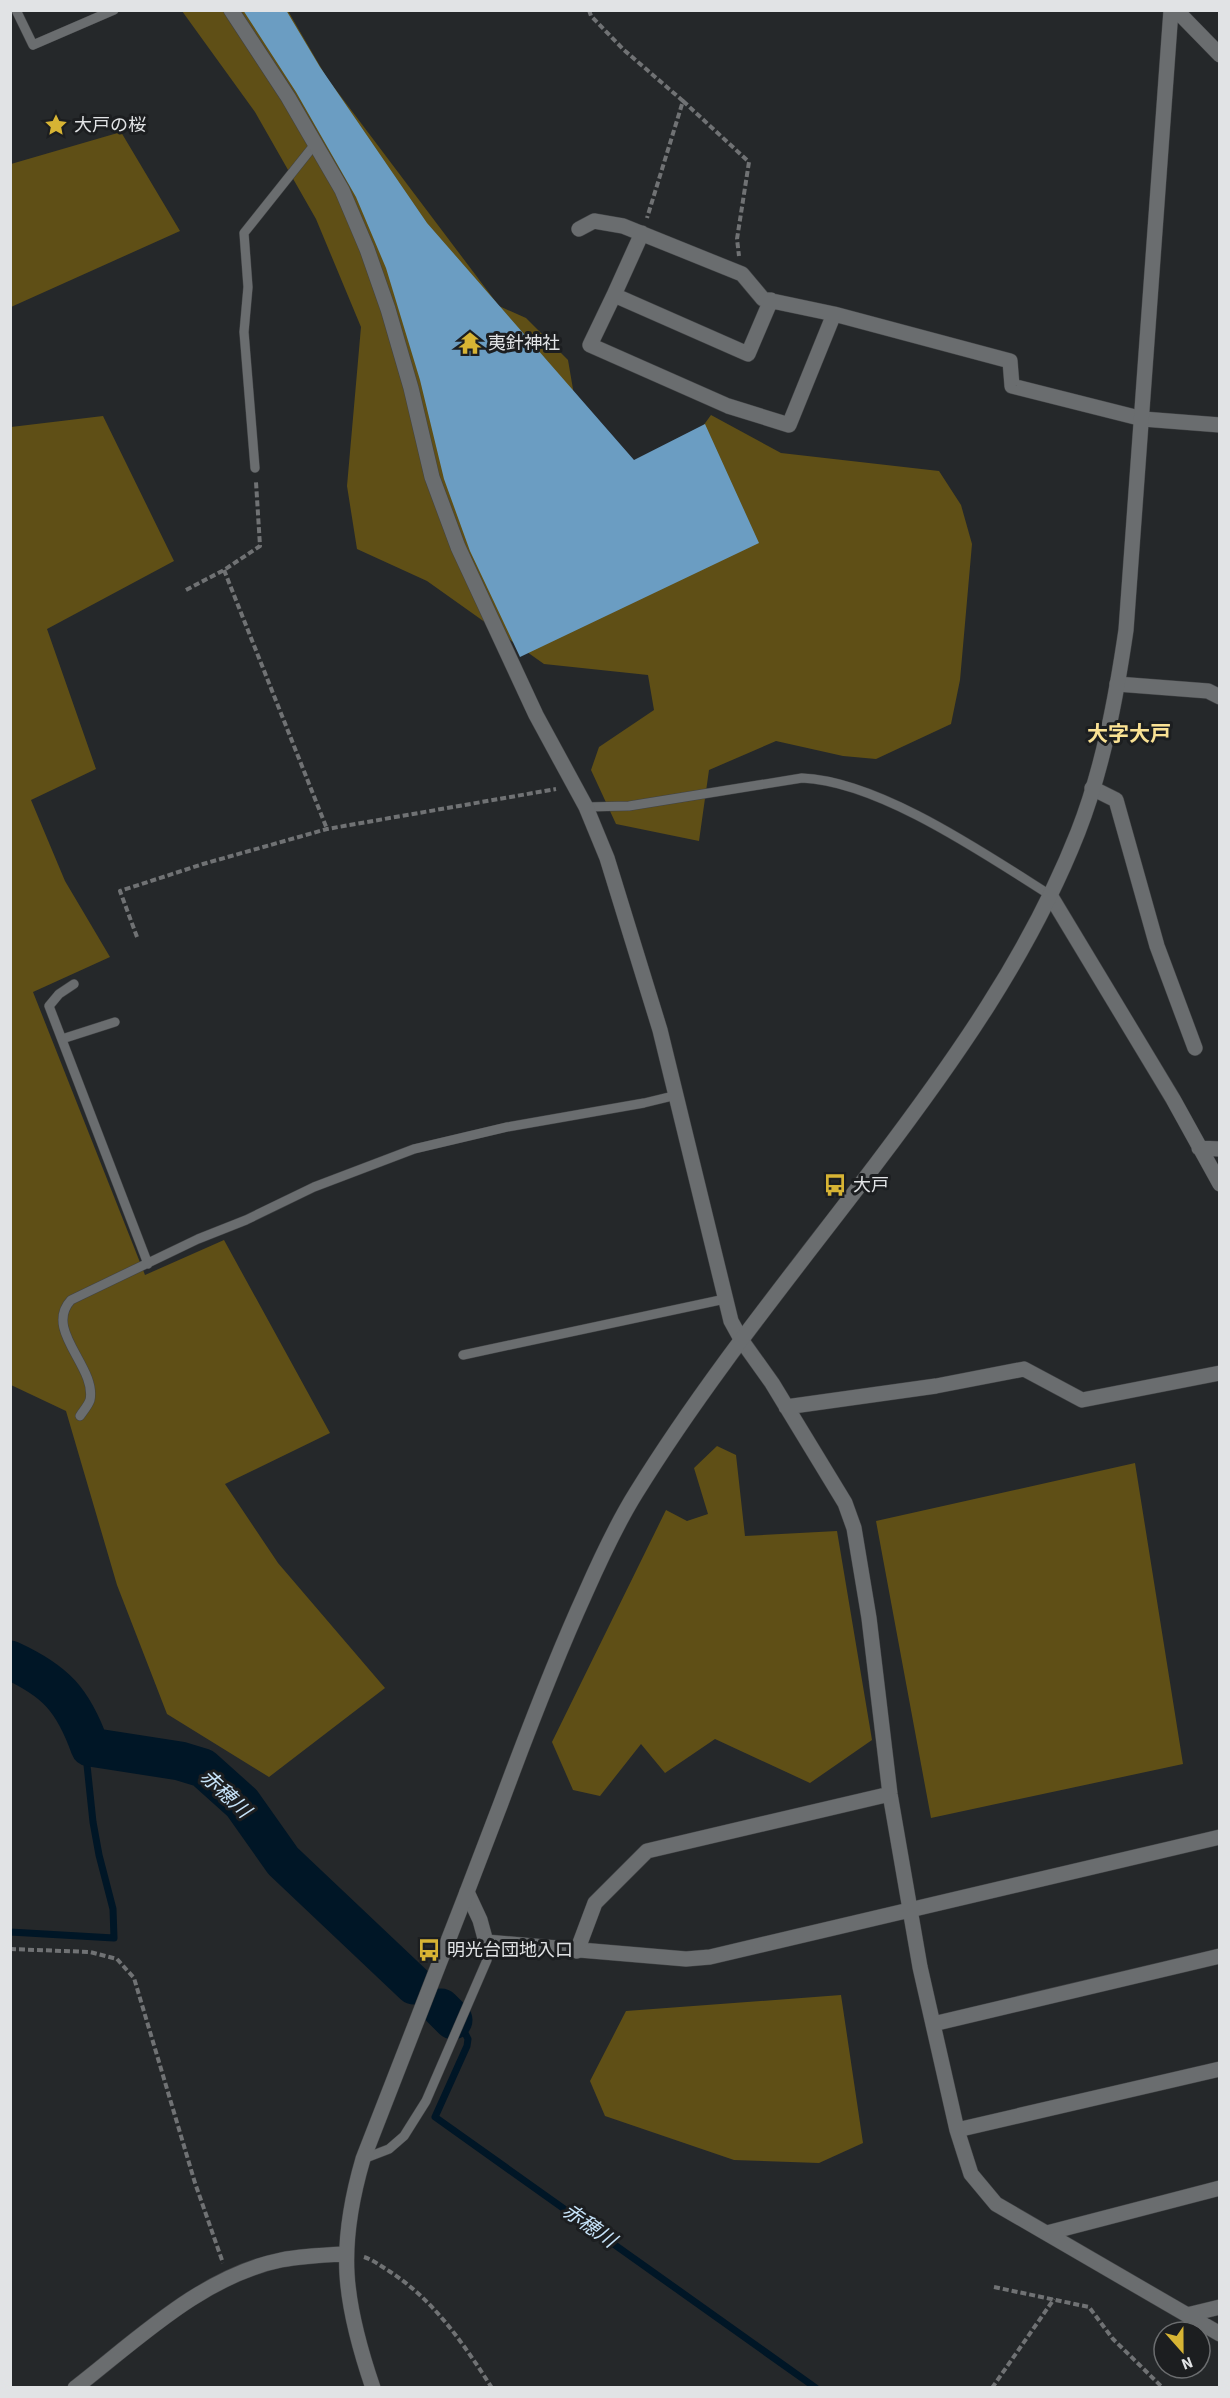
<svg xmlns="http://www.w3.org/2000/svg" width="1230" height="2398" viewBox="0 0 1230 2398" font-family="'Source Sans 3','Noto Sans JP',sans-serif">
<rect width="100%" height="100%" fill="#25282a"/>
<path fill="#5f4f16" d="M182 11H288L327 78 499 306 526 318 568 360 581 436 634 475 676 463 711 415 781 453 939 471 961 505 972 544 960 680 951 724 876 759 843 756 776 741 709 770 699 841 616 824 591 770 599 747 654 710 648 675 544 664 427 581 357 549 347 486 361 327 316 219 255 112Z
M121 132 180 231 11 307V164Z
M103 416 174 561 47 629 96 769 31 800 65 881 110 957 33 992 145 1275 224 1240 330 1433 225 1484 278 1563 385 1688 269 1777 167 1714 117 1585 66 1411 11 1385V427Z
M717 1446 736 1455 745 1536 837 1531 872 1740 810 1783 715 1739 665 1773 641 1744 600 1796 573 1790 552 1742 666 1510 687 1521 708 1514 694 1468Z
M1135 1463 1183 1764 931 1818 876 1521Z
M841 1995 863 2143 819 2163 734 2160 605 2116 590 2081 626 2011Z"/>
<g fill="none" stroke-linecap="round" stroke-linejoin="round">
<path stroke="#001626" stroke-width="7" d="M10 1932 114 1938 113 1909 99 1855 93 1822 87 1765 90 1747
M465 2033 468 2039 467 2046 435 2117 816 2388"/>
<path stroke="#001626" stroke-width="39" d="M10 1660C56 1681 73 1700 90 1747L180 1761 203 1768 242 1803 283 1861 414 1985
M441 2008 453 2020"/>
</g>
<path fill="#6b9dc2" d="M243 10H286L320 67 427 223 634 460 705 424 759 543 520 657 470 551 444 479 420 380 386 268 356 197 296 92Z"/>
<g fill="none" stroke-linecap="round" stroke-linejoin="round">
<g stroke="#414345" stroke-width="10">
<path id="service" d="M16 10 33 45 114 10
M255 468 244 332 248 287 244 233 315 144
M586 807 629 806 802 778C879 781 985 854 1050 895
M74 984 59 994 49 1006 148 1264
M62 1039 115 1022
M463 1355 725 1299
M80 1416C83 1411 88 1406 90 1400 97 1367 43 1330 71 1300L198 1239 246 1220 314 1187 414 1149 507 1127 644 1103 677 1095
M363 2159 389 2149 404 2136 426 2101 487 1960 486 1942"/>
</g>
<g stroke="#414345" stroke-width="16">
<path id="minor" d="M231 10 288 97 342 190 367 249 388 309 411 388 432 477 458 547 536 715 586 807 607 858 660 1030 731 1321 742 1341 772 1383 845 1503 854 1528 869 1618 890 1794 920 1967 957 2130 971 2174 996 2204 1220 2334
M579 229 594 221 623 226 742 274 763 299 834 314 1010 361 1012 386 1143 419 1220 425
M642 233 614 295 748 354 771 300
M614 295 590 345 728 406 789 425 834 314
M1117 684 1208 691 1220 697
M1092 788 1116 800 1157 946 1195 1048
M1050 895 1173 1099 1220 1184
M1199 1148 1220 1149
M786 1407 936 1386 1024 1369 1082 1400 1220 1373
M467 1892 480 1920 486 1942 686 1959 710 1957 1220 1837
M577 1951 595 1903 647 1851 890 1794
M933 2024 1220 1956
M957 2130 1220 2069
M1047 2233 1220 2188
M1187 2315 1220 2307"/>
</g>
<g stroke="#414345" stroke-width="16">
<path id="tertiary" d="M1176 10 1220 55
M75 2388C137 2340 202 2276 281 2260 302 2256 324 2255 345 2254
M373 2388C343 2300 337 2248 363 2159 409 2040 456 1922 501 1803 527 1733 554 1662 585 1594 600 1560 616 1525 636 1493 707 1378 794 1272 876 1164 954 1061 1030 954 1078 832 1103 768 1116 698 1126 630L1171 10"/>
</g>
<path stroke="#707274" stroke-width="4" stroke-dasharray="6 3" stroke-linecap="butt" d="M589 10 591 16 624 50 683 101 647 218
M683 101 749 162 737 239 739 256
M224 570 327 829
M186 590 224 570 260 546 256 482
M137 937 120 891 203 864 327 829 556 789
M10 1949 90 1952 117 1959 134 1978 195 2183 223 2263
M364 2257C373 2260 381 2266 389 2271 434 2300 463 2343 492 2388
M994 2287 1089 2307 1113 2339 1163 2388
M992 2388 1054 2299"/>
<use href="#service" stroke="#6a6d6f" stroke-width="9"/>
<use href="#minor" stroke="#6a6d6f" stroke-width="15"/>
<use href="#tertiary" stroke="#6a6d6f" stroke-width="15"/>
</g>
<defs>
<g id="sight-bare" transform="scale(1.8)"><path d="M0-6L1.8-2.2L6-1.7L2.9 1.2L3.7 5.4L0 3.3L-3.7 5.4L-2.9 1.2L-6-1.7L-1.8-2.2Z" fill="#d7b434" stroke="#1c1e20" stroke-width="2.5" paint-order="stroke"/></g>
<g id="temple-bare" transform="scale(1.8)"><path d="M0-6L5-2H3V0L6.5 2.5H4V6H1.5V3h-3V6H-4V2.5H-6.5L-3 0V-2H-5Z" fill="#d7b434" stroke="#1c1e20" stroke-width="2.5" paint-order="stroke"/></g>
<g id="bus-bare" transform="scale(1.8)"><path d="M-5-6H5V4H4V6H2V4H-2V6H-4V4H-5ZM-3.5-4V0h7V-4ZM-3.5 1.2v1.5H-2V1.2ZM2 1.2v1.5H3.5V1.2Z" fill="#d7b434" stroke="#1c1e20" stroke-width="2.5" paint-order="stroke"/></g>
</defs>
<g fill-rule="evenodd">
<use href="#sight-bare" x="56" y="125"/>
<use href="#temple-bare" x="470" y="343"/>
<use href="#bus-bare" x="835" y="1185"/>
<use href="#bus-bare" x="429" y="1950"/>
</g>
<g text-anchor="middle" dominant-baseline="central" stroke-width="6" stroke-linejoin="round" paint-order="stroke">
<g font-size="18" fill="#e1e3e5" stroke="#1c1e20" text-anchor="start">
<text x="74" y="125">大戸の桜</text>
<text x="488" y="343">夷針神社</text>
<text x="853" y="1185">大戸</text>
<text x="447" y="1950">明光台団地入口</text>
</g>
<g font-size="20" font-style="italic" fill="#c7e4fa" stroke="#1c1e20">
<text transform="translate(225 1794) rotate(43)">赤穂川</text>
<text transform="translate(589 2226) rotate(35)">赤穂川</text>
</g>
<g font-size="21" font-weight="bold" fill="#fae294" stroke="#1c1e20">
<text x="1129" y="734">大字大戸</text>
</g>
</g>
<rect width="1230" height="2398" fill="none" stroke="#e1e3e5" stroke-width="24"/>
<g transform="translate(1182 2350) rotate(159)"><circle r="28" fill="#1c1e20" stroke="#6b6d6f" stroke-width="1.5"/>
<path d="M0-4.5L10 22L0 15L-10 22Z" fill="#d7b434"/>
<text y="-9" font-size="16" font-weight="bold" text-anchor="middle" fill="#e1e3e5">N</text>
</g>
</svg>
